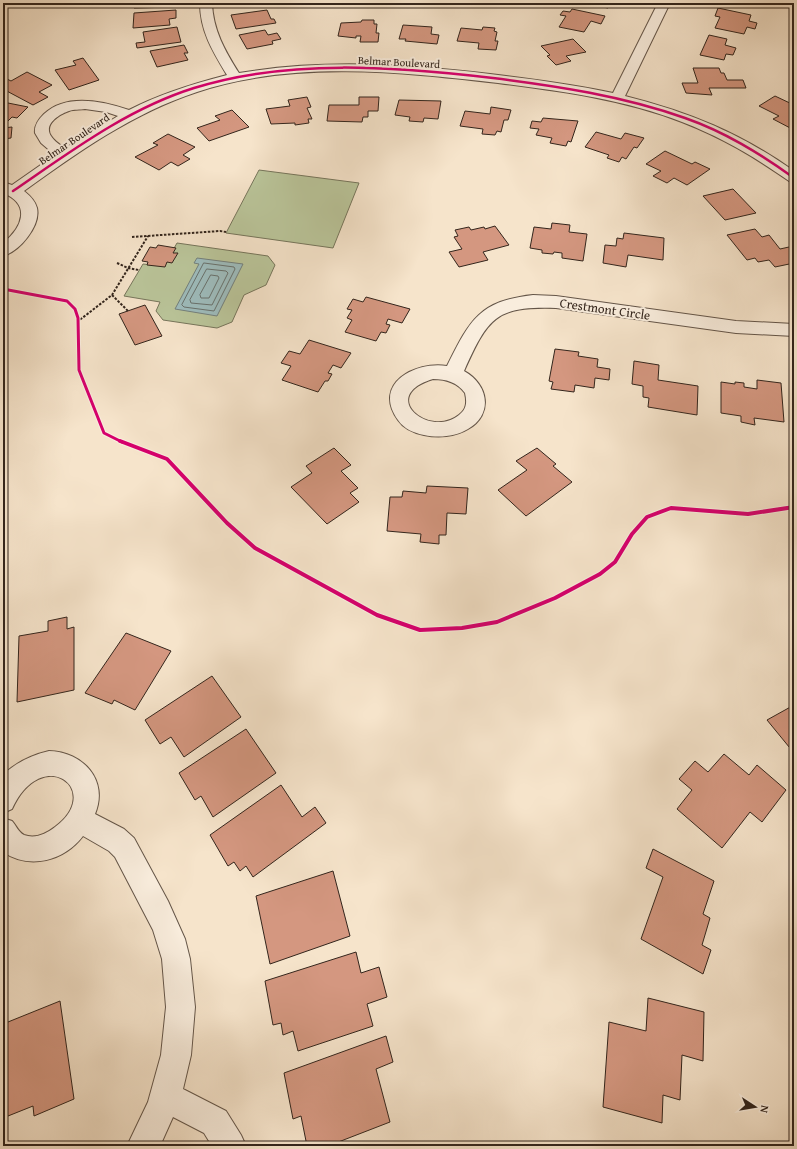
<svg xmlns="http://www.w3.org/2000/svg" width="797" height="1149" viewBox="0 0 797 1149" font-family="'Gentium Book Plus',serif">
<rect width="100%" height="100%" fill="#f6e4cb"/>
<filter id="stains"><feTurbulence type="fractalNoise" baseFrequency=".005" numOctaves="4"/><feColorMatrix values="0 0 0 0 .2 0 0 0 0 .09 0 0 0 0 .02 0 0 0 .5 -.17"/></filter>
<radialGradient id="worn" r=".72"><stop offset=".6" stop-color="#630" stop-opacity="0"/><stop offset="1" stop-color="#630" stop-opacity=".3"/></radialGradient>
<path fill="#bac59a" stroke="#76755b" d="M259 170 359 183 333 248 226 233Z
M177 243 268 256 275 265 266 285 244 295 232 322 217 328 163 320 156 311 160 302 124 296 143 264 164 266Z"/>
<path fill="#9ebdbe" stroke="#73807d" d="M197 258 243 264 217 316 175 309 199 264 194 263Z"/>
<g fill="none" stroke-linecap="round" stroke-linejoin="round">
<path stroke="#68716d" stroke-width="1" d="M204 263 234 267 235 269 214 311 184 307 182 305Z
M207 269 226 271 228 273 212 305 191 303 190 300Z
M211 275 218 276 219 278 209 298H201L200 295Z"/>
</g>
<path fill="#d49780" stroke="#33251c" d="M176 3 175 7 134 8 135 4Z
M236 3H273V6H235Z
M580 3H611L608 8Z
M730 3H760L759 6 752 5V7Z
M718 8 751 15 749 21 757 23 755 29 747 27 744 34 715 28 720 17 715 16Z
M572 9 605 16 601 24 591 21 584 32 559 27 566 16 560 15 563 11 570 12Z
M176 10V18L169 19 170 25 133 28 134 13Z
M267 10 271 19H274L276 23 236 29 231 15Z
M362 20H374V24H377L376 33H379L378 42H360L361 36H356V38L338 36 341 23 361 22Z
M403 25 432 27 431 34 439 35 437 44 405 41 406 39H399Z
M177 27 181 42 137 48 136 43 145 42 143 32Z
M483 27 495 28 494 31 497 32 495 41H498L496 50 478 49 479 43 457 41 461 28 482 30Z
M265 30 268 35 277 33 281 39 272 41 273 44 247 49 239 35Z
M709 35 727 39 725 45 736 48 733 55 726 54 724 60 700 55Z
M573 39 586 52 566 56 571 61 556 65 547 56 550 55 541 46Z
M184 45 188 53H184L188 60 157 67 150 51Z
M83 58 99 80 69 90 55 70 76 65 73 61Z
M693 68H719L721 73H724L727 80H743L746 88H709L712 95 686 93 682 83H698Z
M27 72 52 85 39 92 48 97 33 105 3 89V79L5 78 11 81Z
M775 96 794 105V130L773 119 779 116 759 106Z
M307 97 311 107 307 108 312 119H308L309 123 295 125V123L271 124 266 109 290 106 288 100Z
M359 97H379L378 111H368V117H363L362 122 327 121 329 105H359Z
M399 100 441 101 438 119 424 118 423 122 409 121 410 117 395 115Z
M3 102 28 107 17 118 12 117 5 124 3 123Z
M491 107 511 110 508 120H504L501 132 497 131 495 135 482 134 483 129 460 126 465 111 490 114Z
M232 110 249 127 209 141 197 128 220 120 215 116Z
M543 118 578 121 571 142 568 141 566 146 550 143 552 138 536 135 539 129 530 128 532 121 541 122Z
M12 127 11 138 4 139 3 145V128Z
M596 132 621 139 625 133 644 138 637 148 634 147 626 159 622 157 619 162 607 158 609 155 585 147Z
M168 134 195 147 183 155 190 159 178 166 171 162 159 170 135 157 158 145 153 143Z
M665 151 692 164 695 162 710 169 687 185 674 178 667 183 653 176 661 171 646 164Z
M733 189 756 213 725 220 703 196Z
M552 223 570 225 569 232 587 234 583 261 562 258V253L554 252 553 254 542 253V250L530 248 534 227 551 229Z
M495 226 509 245 483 252 488 260 459 267 449 252 462 249 454 237 458 236 455 230 469 227 471 230 484 227 485 229Z
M755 229 762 237 769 235 780 249 789 247 794 252V263L775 267 769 260 758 262 755 258 747 260 727 235Z
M624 233 664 238 663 260 628 255 626 267 603 263 605 245 616 246 617 238 623 239Z
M158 245 176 248 173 253H178L172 263 167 262 165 267 147 265 148 262 142 261 150 247 156 248Z
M366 297 410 309 402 323 388 319 386 324 390 325 386 333 381 332 376 341 345 332 352 320 347 318 352 310 347 309 353 299 363 302Z
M145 305 162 336 135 345 119 314Z
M309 340 351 353 341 368 333 365 328 373 332 374 328 381H325L318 392 282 380 291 366 281 363 289 351 300 354Z
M555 349 579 352 578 356 598 359 597 367 610 369 609 380 595 378 594 388 575 385 574 392 551 389 553 382 549 381Z
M634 361 659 365 658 380 698 386 697 415 648 407 649 398 643 397V386L632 384Z
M757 380 781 383 784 422 754 418 755 425 741 422V416L721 413V382L735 384V382L744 383V387L757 389Z
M334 448 351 465 341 471 358 488 350 493 359 502 327 524 291 487 312 473 306 466Z
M537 448 556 464 553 466 572 482 526 516 498 490 527 470 516 461Z
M427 486 468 488 466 514 447 513 446 535H439V544L420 542 421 534 387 531 390 497H402L403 491 426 493Z
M67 617V629L74 627V690L17 702 19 636 48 631V621Z
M126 633 171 651 135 710 114 700 112 704 85 693Z
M212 676 241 717 184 757 171 737 160 744 145 720Z
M794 705V753L767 720Z
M246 729 276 773 213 817 201 796 195 800 179 773Z
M724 754 749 775 757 765 786 790 762 822 750 812 722 848 677 809 692 790 679 779 695 761 708 772Z
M281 785 302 817 315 807 326 823 253 877 246 866 240 871 234 862 228 866 210 835Z
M653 849 714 881 703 914 710 918 702 945 711 950 703 974 641 939 663 877 646 868Z
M333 871 350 936 270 964 256 896Z
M356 952 361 973 379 967 387 997 367 1004 373 1026 298 1051 293 1031 283 1035 281 1023 273 1025 265 981Z
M648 998 704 1012 703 1061 682 1055 680 1100 663 1095 662 1123 603 1107 609 1022 646 1031Z
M60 1001 74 1099 34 1116 33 1106 3 1118V1024Z
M386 1036 393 1062 376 1069 390 1122 328 1146H307L301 1116 293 1119 284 1073Z"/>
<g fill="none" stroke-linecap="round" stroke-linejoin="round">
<g stroke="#645548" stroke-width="2">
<path id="minor" d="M200 3H212C213 30 225 51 239 73 322 59 406 64 490 74 531 79 572 84 613 93L658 3H670L625 96C689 112 740 133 794 171V183L789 181C753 156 723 138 682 122 623 99 560 91 498 83 401 72 292 60 197 92 133 113 78 152 24 191 29 195 35 200 37 208 41 226 19 252 3 256V243C23 227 31 204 3 193V182L12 185 55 155 41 143 35 133C34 125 39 119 44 114 66 93 103 101 129 110 160 94 192 84 227 75 213 52 200 31 200 3ZM85 109 106 112 118 116 65 148C60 145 54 141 51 136 43 124 60 114 69 111 74 109 80 110 85 109Z
M533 295 556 296 736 321 794 324V336L736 333 556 308C495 306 488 318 464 371 488 384 494 414 468 429 455 437 438 438 424 435 414 433 404 429 398 420 372 384 415 361 447 366 470 320 479 301 533 295ZM433 379C446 379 457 382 465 393 467 402 467 409 459 415 429 439 377 396 433 379Z
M49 751C83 752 109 780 95 814L124 829 134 838 168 901 185 939 190 959 195 1007 191 1055 183 1089 226 1111 241 1135 246 1146H212L204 1133 173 1117 160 1146H127L148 1102 161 1055 166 1007 162 959 153 930 115 857 109 851 83 836C64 861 30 870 3 852V818C5 819 9 820 12 821 16 825 18 832 24 835 35 839 46 834 55 827 105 790 42 743 12 809L3 813 4 774C17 762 32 755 49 751Z"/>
</g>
<path stroke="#33251c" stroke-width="2" stroke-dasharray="2.5 1.5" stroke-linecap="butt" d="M132 237 220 231 226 232
M117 263 128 268 139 270
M112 295 128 311
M77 322 112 295 148 236"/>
<use href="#minor" fill="#f9eddd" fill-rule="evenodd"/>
<g stroke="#f9eddd" stroke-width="4">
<path id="cycleway-far2" d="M13 191C70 152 127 109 194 88 290 58 394 67 493 78 557 86 623 96 685 118 725 132 759 153 794 178"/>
</g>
<g stroke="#f9eddd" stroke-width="5">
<path id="cycleway-far1" d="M3 289 67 301 75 309 78 318 79 370 104 433 122 442"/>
</g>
<g stroke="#f9eddd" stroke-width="6">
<path id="cycleway" d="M120 441 167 459 227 523 255 548 377 615 420 630 462 628 497 622 555 598 600 574 615 562 632 534 647 517 671 508 748 514 794 507"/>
</g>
<use href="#cycleway-far2" stroke="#d6006c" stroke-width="2.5"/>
<use href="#cycleway-far1" stroke="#d6006c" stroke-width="3"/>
<use href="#cycleway" stroke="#d6006c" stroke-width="4"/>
</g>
<g text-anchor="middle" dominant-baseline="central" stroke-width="4" stroke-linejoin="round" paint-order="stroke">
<g font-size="11" fill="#33251c" stroke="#f9eddd">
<text transform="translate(399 62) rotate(3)">Belmar Boulevard</text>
<text transform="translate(74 139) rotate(-34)">Belmar Boulevard</text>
</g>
<g font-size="13" fill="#33251c" stroke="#f9eddd">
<text transform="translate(605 309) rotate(8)">Crestmont Circle</text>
</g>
</g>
<rect width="797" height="1149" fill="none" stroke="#f6e4cb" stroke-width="16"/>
<rect x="4" y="4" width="789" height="1141" fill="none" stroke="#33251c" stroke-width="2"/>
<rect x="8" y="8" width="781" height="1133" fill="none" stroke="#33251c"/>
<g transform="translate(755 1107) rotate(102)" stroke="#f9eddd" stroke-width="3" paint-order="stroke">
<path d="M0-3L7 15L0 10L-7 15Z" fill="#33251c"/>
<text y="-6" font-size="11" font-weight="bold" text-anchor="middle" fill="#33251c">N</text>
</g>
<rect width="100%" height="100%" filter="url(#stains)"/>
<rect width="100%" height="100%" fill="url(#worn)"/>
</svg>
